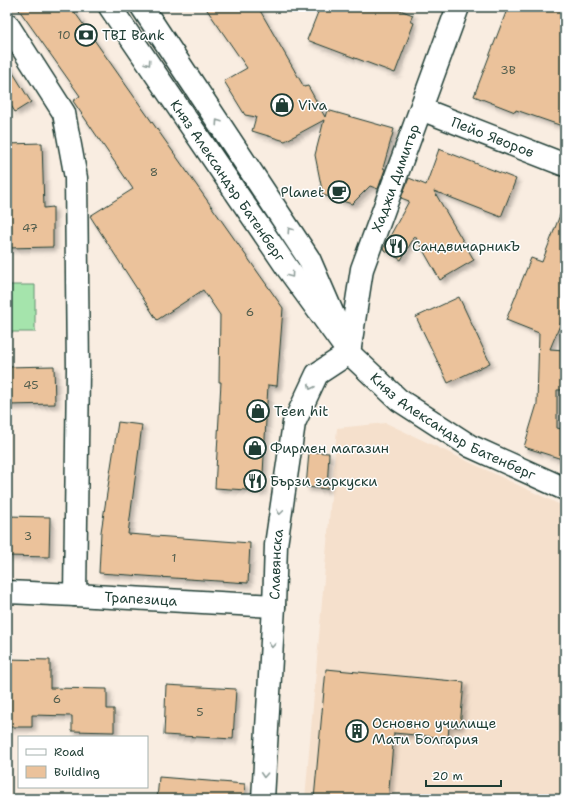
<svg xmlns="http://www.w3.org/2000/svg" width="572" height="806" viewBox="0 0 572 806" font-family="'Shantell Sans',sans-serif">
<defs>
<filter id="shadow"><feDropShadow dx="3.5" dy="3.5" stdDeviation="2" flood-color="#0004"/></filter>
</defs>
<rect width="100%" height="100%" fill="#f9ede1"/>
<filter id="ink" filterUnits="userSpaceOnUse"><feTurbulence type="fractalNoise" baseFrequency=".025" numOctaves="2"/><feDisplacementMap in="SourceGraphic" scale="8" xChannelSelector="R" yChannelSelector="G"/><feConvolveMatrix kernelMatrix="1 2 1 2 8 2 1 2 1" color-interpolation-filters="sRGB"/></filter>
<g filter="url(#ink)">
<path fill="#f5e0cc" d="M386 423 565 507V799H305L337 428Z"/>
<path fill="#a5e4ac" stroke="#629070" d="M7 285H35V332H7Z"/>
<path fill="#ebc29b" stroke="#1f3d34" filter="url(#shadow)" d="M17 7H71L283 308 277 386 268 385 262 491 215 488 221 382H219L220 315 203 290 157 320 90 216 133 189 73 101 80 96Z
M205 7H258L304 87 308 86 325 117 327 110 394 129 383 168 385 169 378 189 370 186 352 204 323 195 315 155 324 120 285 141 252 131 256 117 245 115 224 81 247 68Z
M320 7H392L413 15 410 21 414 23 395 73 307 40Z
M508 7H565V127L516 110 515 112 474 96Z
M7 63 31 102 15 112 7 99Z
M42 143 44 208 53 207V247L7 248V144Z
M439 149 516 179 501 217 434 191 474 260 440 280 415 236 401 260 383 249 409 201 401 198 409 178 426 185Z
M563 207 565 208V313L550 349 565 350V390H557V428L565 430V460L524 447 537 404 539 333 506 320 531 258 542 262Z
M459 297 490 363 448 383 416 317Z
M54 366 55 404 7 405V367Z
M118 422 142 425 128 534 250 543 248 583 99 573 101 532Z
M309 452 329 453 327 489 306 487Z
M7 516 50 517 49 557 7 556Z
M7 659 50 660V688L107 689V709H114V732L72 731V716L32 715V727H7Z
M326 669 464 682 460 727 449 726 448 738 394 733 388 799H314Z
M166 685 236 689 233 739 164 735Z
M159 777 245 784 244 799H157Z"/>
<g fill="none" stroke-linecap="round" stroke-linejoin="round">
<g stroke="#1f3d34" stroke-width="25">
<g id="street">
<path d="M7 24 64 113 76 178 78 370 75 595"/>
<path id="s1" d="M421 109 565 165"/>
<path id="s2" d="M7 592 75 595 274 606"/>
<path id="s3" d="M263 799 274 606 276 545 294 423 317 374 349 353 362 269 458 7"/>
</g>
</g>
<g stroke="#1f3d34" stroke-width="25">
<g id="primary">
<path id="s4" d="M110 7 288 269 349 353 399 400 470 446 565 489"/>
<path d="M142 7 309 259 335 319"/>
</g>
</g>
<use href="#street" stroke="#fff" stroke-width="22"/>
<use href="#primary" stroke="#fff" stroke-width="22"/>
</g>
<defs><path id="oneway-chevron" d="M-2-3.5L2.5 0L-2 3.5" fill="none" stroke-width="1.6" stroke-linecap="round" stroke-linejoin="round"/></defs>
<g stroke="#8f9e9a">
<use href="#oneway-chevron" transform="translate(148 63) rotate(56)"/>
<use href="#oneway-chevron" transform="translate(218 122) rotate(-124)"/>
<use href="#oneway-chevron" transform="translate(290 230) rotate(-124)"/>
<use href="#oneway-chevron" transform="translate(291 275) rotate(54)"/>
<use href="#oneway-chevron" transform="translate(311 387) rotate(115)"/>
<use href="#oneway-chevron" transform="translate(280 512) rotate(98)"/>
<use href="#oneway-chevron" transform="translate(272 645) rotate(93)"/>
<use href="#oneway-chevron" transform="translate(264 775) rotate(93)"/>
</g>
</g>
<defs>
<g id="bank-ring" transform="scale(1.15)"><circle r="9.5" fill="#fff" stroke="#1f3d34" stroke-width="1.5"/><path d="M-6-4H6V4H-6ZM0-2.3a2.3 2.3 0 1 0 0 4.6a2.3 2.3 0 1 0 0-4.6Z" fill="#1f3d34"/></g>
<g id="shop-ring" transform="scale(1.15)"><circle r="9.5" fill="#fff" stroke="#1f3d34" stroke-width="1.5"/><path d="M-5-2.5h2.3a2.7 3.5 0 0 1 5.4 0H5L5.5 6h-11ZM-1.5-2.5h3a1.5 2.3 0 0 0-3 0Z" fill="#1f3d34"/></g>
<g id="cafe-ring" transform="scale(1.15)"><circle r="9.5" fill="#fff" stroke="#1f3d34" stroke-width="1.5"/><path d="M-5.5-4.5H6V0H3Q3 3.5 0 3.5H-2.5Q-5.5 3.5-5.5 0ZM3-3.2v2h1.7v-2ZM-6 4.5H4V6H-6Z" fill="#1f3d34"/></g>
<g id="restaurant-ring" transform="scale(1.15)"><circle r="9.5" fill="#fff" stroke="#1f3d34" stroke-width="1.5"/><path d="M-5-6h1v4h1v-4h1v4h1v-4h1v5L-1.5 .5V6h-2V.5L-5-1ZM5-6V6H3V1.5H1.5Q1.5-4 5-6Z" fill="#1f3d34"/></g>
<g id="building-ring" transform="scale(1.15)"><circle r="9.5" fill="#fff" stroke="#1f3d34" stroke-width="1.5"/><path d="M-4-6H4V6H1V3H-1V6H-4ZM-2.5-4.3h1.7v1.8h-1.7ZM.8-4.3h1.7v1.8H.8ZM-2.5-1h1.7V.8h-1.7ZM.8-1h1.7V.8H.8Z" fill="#1f3d34"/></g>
</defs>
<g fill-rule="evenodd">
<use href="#bank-ring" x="86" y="35"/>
<use href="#shop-ring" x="282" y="105"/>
<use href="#cafe-ring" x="339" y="192"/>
<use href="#restaurant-ring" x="396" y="246"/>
<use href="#shop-ring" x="258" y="411"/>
<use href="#shop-ring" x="255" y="448"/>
<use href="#restaurant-ring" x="255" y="481"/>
<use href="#building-ring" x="357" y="731"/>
</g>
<g text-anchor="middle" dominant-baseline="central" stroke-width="3" stroke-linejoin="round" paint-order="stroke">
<g font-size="12" fill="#525e4e">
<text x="64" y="35">10</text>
<text x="508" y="70">3B</text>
<text x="154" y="172">8</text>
<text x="30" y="228">47</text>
<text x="250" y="312">6</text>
<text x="31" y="385">45</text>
<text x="28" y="536">3</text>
<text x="174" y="558">1</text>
<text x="57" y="699">6</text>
<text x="200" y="712">5</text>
</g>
<g font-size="14" fill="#1f3d34" stroke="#fff" text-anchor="start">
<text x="102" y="35">TBI Bank</text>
<text x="298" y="105">Viva</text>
<text x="324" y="192" text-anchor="end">Planet</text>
<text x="412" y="246">СандвичарникЪ</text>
<text x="274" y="411">Teen hit</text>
<text x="270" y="448">Фирмен магазин</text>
<text x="270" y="481">Бързи заркуски</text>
<text x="372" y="723">Основно училище<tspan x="372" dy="16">Мати Болгария</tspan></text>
</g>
<g font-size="14" fill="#1f3d34" stroke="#fff">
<text stroke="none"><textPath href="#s1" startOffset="77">Пейо Яворов</textPath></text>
<text stroke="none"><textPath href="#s3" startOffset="652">Хаджи Димитър</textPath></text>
<text stroke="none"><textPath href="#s4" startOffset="210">Княз Александър Батенберг</textPath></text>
<text stroke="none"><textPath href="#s4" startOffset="549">Княз Александър Батенберг</textPath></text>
<text stroke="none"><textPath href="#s3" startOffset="235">Славянска</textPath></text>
<text stroke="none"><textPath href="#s2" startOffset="134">Трапезица</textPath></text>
</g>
</g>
<rect width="572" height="806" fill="none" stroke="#fff" stroke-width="24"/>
<rect x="12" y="12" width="548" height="782" fill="none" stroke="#1f3d34" stroke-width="1.5" filter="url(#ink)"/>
<rect x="18" y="736" width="130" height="52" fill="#ffffff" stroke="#a5b1ae"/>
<rect x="26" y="749" width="20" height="6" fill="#ffffff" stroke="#a5b1ae"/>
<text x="54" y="756" font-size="12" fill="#1f3d34">Road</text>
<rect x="26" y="766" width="20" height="12" fill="#ebc29b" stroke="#a5b1ae"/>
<text x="54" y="776" font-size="12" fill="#1f3d34">Building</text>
<path d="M426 780v6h75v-6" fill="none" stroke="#1f3d34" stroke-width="2"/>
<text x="432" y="780" font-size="12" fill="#1f3d34" stroke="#ffffff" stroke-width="3" paint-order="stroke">20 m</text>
</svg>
